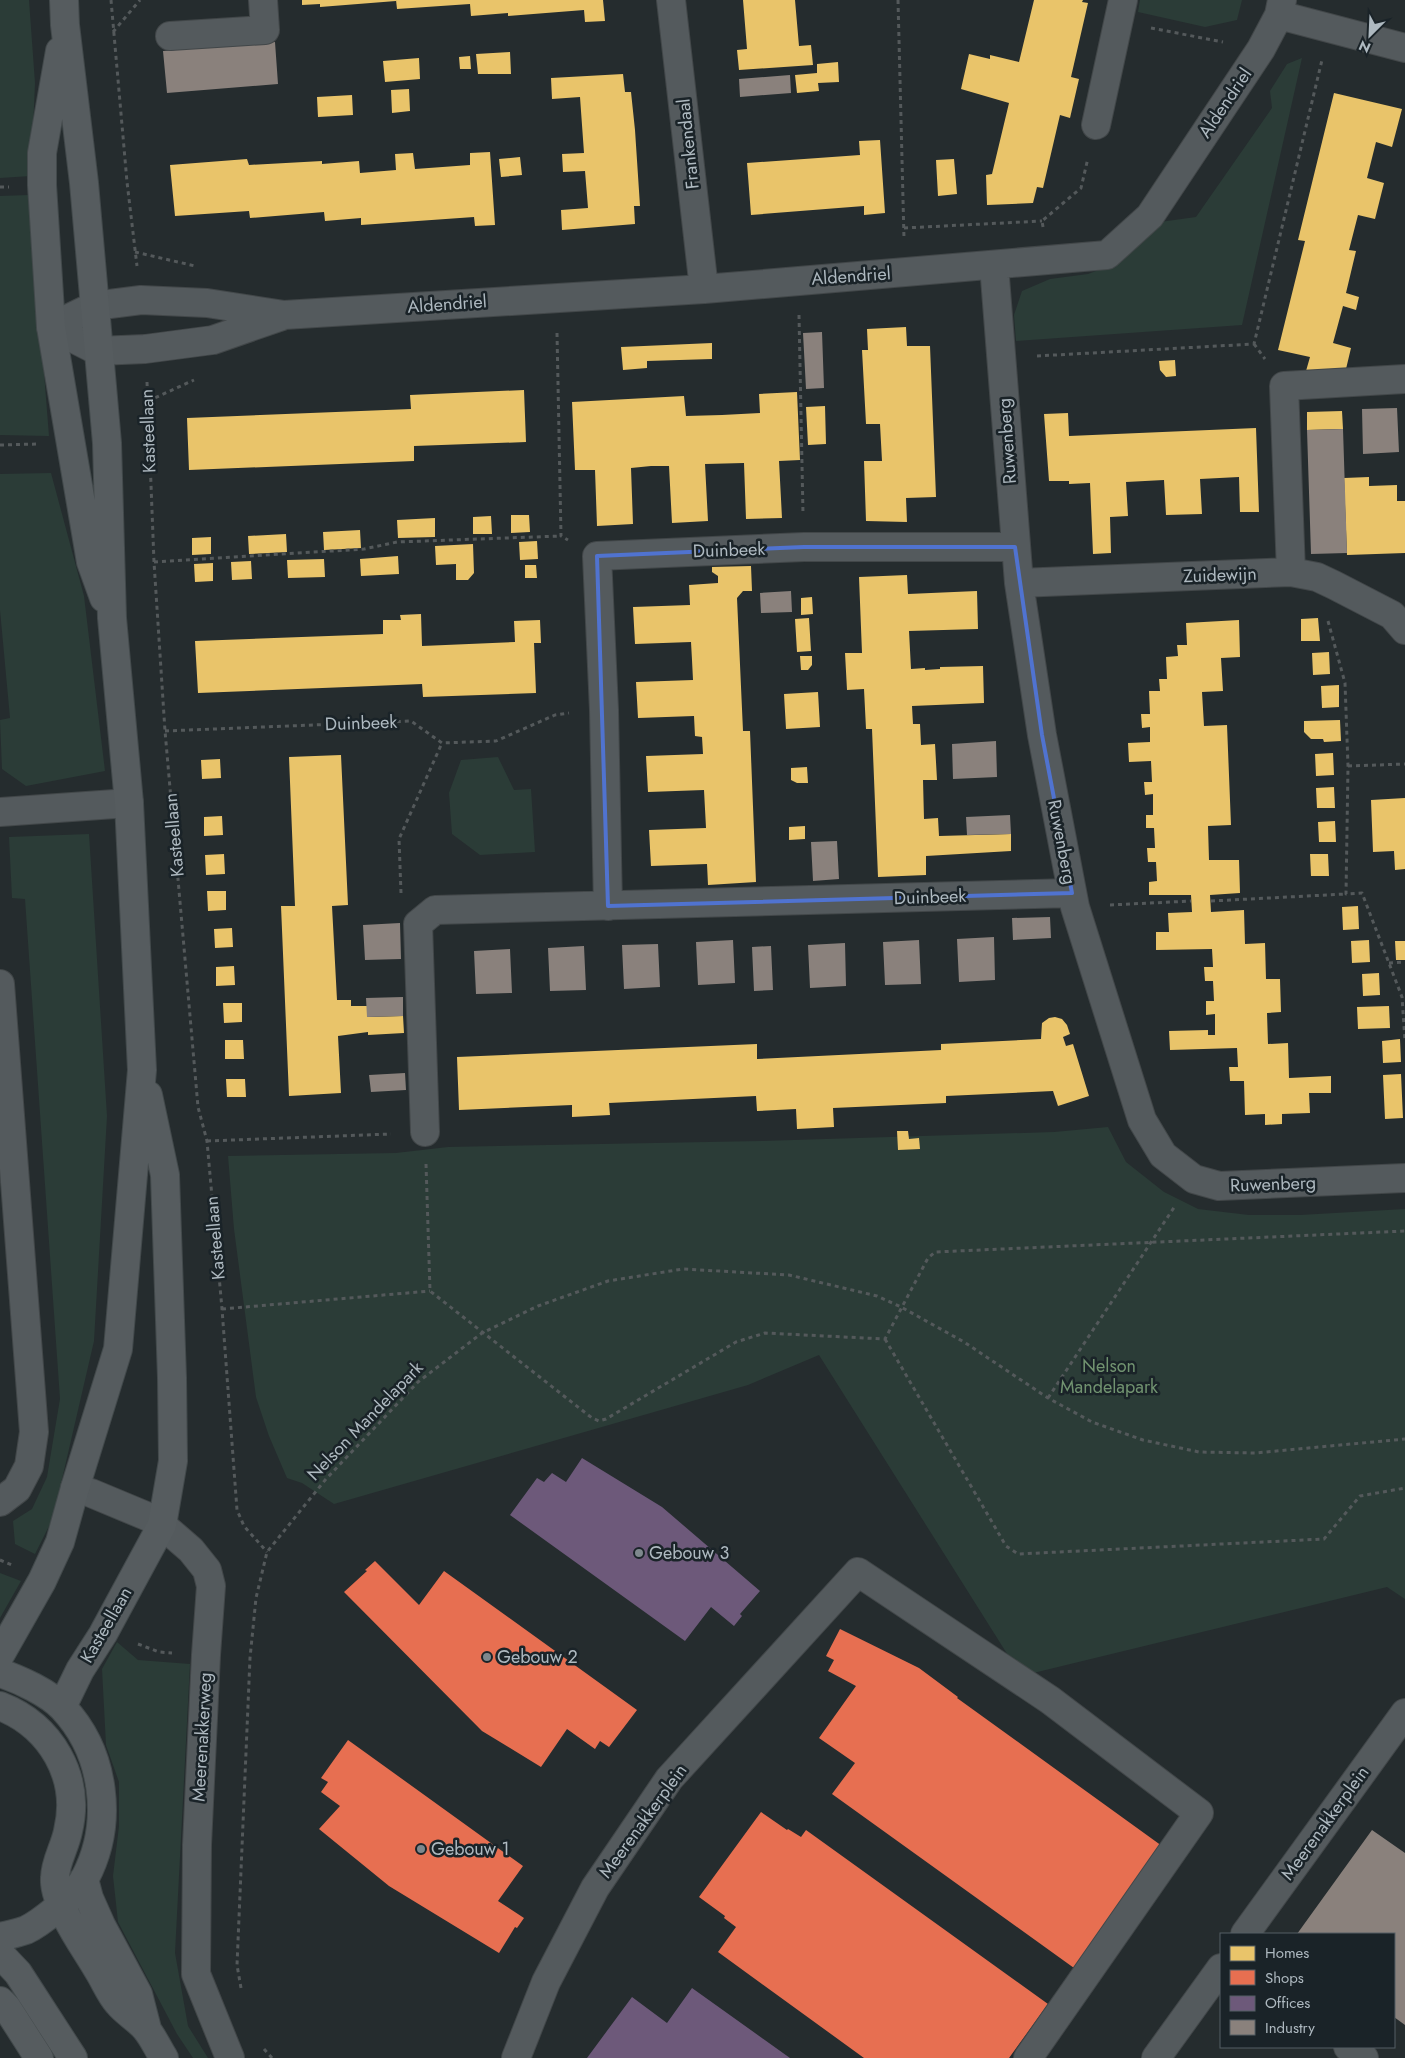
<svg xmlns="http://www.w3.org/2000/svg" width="1405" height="2058" viewBox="0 0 1405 2058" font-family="Jost,sans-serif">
<rect width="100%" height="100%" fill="#252c2e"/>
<path fill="#2b3c37" d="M0 0H29L35 83 31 176 0 178Z
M1140 0H1242L1237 20 1205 27 1138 12Z
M1302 58 1242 325 1016 341 1014 315 1022 291 1050 279 1088 274 1117 263 1160 222 1196 217 1272 108 1270 91 1287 64Z
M30 195 49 436 0 435V196Z
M51 473 84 596 105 771 26 786 2 769 0 720 10 718 0 610V474Z
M498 757 514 790 531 789 535 852 480 855 452 834 449 793 461 760Z
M89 834 107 1116 94 1341 53 1518 35 1554 15 1544 13 1521 32 1509 47 1477 60 1399 25 899 12 898 9 837Z
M1108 1127 1126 1162 1164 1192 1198 1209 1249 1215H1300L1405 1209V1599L1387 1587 1025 1675 1016 1668 819 1355 748 1385 334 1504 302 1483 287 1478 269 1436 256 1397 234 1229 228 1156 396 1153 448 1147 761 1141 1054 1132Z
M0 1573 21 1581 0 1618Z
M117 1642 138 1660 190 1664 175 1953 188 2026 208 2058H193L177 2034 118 1922 113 1876 119 1826V1782L106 1745 102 1669Z"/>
<path fill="#e9c46a" d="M302 0H396V1L320 7V4L302 5Z
M396 0H603L605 21 585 22 584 10 508 16V13L471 16 470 4 397 9Z
M743 0H795L799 46 811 45 813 65 739 70 737 50 747 49Z
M1034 0H1083L1082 2 1088 3 1071 77 1079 79 1070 118 1060 115 1043 188 1037 187 1033 203 987 205 986 175 992 174 1009 103 961 89 969 54 990 59V55L1019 62Z
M510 52 511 74H478L476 54Z
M470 56 471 69H460L459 57Z
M419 58 420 79 385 82 383 61Z
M838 62 839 82 818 83 819 91 797 93 795 75 817 73V64Z
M623 74 625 92H631L635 130 640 206H634L635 224 562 230 561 210 588 208 585 171 563 172 562 154 584 153 580 97 552 99 551 78Z
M409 89 410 111 392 113 391 90Z
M1334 93 1402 109 1392 147 1376 142 1367 178 1384 183 1375 219 1358 215 1349 250 1356 251 1346 293 1359 297 1356 310 1343 306 1333 343 1351 348 1346 369 1306 371 1310 357 1278 350 1305 241 1298 240Z
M352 95 353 115 318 117 317 97Z
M880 140 885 213 864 215V206L751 215 747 163 860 155 859 141Z
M490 152 495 225 475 226 474 217 361 225V218L325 221 324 212 250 218 249 211 175 216 170 165 247 159 249 165 322 161V164L359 161 360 173 396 170 395 154 413 153 415 169 470 165V153Z
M520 157 522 175 501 177 499 159Z
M954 159 957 194 938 196 936 160Z
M906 327 907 346H930L936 497 906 498 907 522 866 521 864 461H882L880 424H866L862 350H868L867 329Z
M712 343V359L647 361V368L623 370 621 347Z
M1175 360 1176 376 1166 377 1160 370 1159 361Z
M524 390 526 442 414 446V461L189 470 187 418 411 409 410 395Z
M797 392 800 460 779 461 782 518 746 519 744 463 705 464 708 521 672 523 669 466H651L631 468 633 524 597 526 595 470H575L572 402 684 396 686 416 722 415 760 413 759 394Z
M825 406 826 444 808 445 806 407Z
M1342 411 1343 429 1307 430V412Z
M1068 413 1069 436 1256 428 1259 512H1240L1239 477 1200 479 1202 514 1166 515 1164 480 1126 482 1128 516 1110 517 1111 553 1093 554 1090 483 1069 484V481H1049L1044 414Z
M1369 477V486L1397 485V501H1405V553L1347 555 1344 478Z
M511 515H529L530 532 511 533Z
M491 516 492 534H473V517Z
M435 518V537L398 538 397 520Z
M360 530 361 548 324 550 323 532Z
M286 534 287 552 249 554 248 536Z
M211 537V554L192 555V538Z
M537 541 538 559 520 560 519 542Z
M473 544 474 573 468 580H456V564L436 565 435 546Z
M398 556 399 574 361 576 360 559Z
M324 559 325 577 288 578 287 560Z
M251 561 252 579 232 580 231 562Z
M213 563V581L195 582 194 564Z
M525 565H536L537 578H525Z
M751 566 752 591H743L737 598 743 731H750L756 882 708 885 707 864 651 866 649 830 706 828 704 790 648 792 646 756 703 754 702 737 695 736 694 716 638 718 636 682 693 680 692 660 691 642 635 644 633 607 690 605 689 585 718 583V576L712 572V567Z
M907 575 908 594 977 591 978 629 909 631 911 669 925 668V670L940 669V667L983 666 984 703 912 706 913 724H920L921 745 935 744 937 780H923L924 819 938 818 939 836 1011 834V851L926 856V875L878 877 872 729H866L864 689 847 690 845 653H862L859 577Z
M812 597 813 614 801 615V598Z
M421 614 422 646 515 642 514 621 540 620 541 643H534L536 693 423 697 422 684 198 693 195 641 383 634V620H401L400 615Z
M809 618 811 651 797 652 795 619Z
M1318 618 1320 641H1301V619Z
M1239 620 1240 657 1221 658 1223 691 1202 692 1204 726 1227 725 1231 825 1208 826 1209 860H1239L1240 893 1210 895 1211 912 1244 910 1245 944 1265 943 1266 979H1280L1281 1012 1267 1013 1268 1044 1288 1043 1289 1078 1331 1076V1093H1309L1310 1113 1282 1114V1124L1265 1125V1114L1245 1115 1244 1081H1230L1229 1067H1238L1237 1048 1170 1050 1169 1031 1208 1030V1035H1215V1014L1206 1015V1001H1214L1213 981H1205L1204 967H1213L1212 949 1156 950V932H1169L1168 913 1192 912 1191 895H1149V882L1157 881 1156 862H1148L1147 848H1155L1154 828H1146V815H1153V794L1145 795 1144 782H1152L1151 761 1129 762 1128 743 1150 742V727L1142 728 1141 714H1150L1149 691H1160L1159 679H1167L1166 657 1178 656 1177 645H1187L1186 623Z
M1329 652 1330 674 1313 675 1312 653Z
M800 656H812V665L808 670H801Z
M1339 685V707L1322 708 1321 686Z
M818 692 820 727 786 729 784 694Z
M1340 720 1341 741 1324 742 1323 739H1311L1304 732V721Z
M1333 753 1334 775 1316 776 1315 754Z
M341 755 348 905 332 906 337 1000H351V1006H367V1017L403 1016 404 1033 368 1035V1032L338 1036 341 1093 289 1096 281 906H295L289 757Z
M220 759 221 778 202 779 201 760Z
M807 767 808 783H797L791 780V768Z
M1334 787 1335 808H1317L1316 788Z
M1405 798V869L1395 870 1394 851 1373 852 1371 800Z
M222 816 223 835 204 836V817Z
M1335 821 1336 842H1319L1318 822Z
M805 826V839L789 840V827Z
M224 854 225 874 206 875 205 855Z
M1310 854H1328L1329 876H1311Z
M207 891H226V910L208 911Z
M1358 906 1359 929 1343 930 1342 907Z
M232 928 233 947 215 948 214 929Z
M1369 940 1370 962 1352 963 1351 941Z
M1395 941H1405V960H1396Z
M234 966 235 985 216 986V967Z
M1379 973 1380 995 1363 996 1362 974Z
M223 1003H242V1022L224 1023Z
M1389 1006 1390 1028 1358 1029 1357 1007Z
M1055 1017 1062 1019 1067 1025 1070 1034 1063 1037 1066 1046 1073 1044 1089 1096 1058 1106 1053 1091 946 1096V1103L833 1108 834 1127 797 1129 796 1109 757 1111 756 1096 609 1103 610 1115 572 1117V1105L459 1110 457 1057 757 1044V1059L941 1050V1044L1041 1039 1042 1023 1049 1018Z
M1400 1039 1401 1062 1383 1063 1382 1041Z
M225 1040H243L244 1059H225Z
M1401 1074 1403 1118 1385 1119 1383 1075Z
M226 1079H245L246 1097H227Z
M897 1131H908L909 1139 919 1138 920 1149 898 1150Z"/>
<path fill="#e76f51" d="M375 1561 419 1605 444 1571 637 1710 609 1747 600 1741 595 1749 567 1729 541 1767 482 1731 344 1592 367 1571 365 1570Z
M840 1629 919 1668 958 1697 957 1698 1162 1846 1074 1968 832 1794 855 1763 819 1738 856 1686 828 1671 834 1660 826 1656Z
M348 1740 523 1866 498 1901 524 1918 517 1928 515 1927 499 1953 389 1886 319 1829 340 1806 321 1792 328 1782 321 1778Z
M761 1812 787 1830 788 1829 801 1837 806 1830 1048 2004 1009 2058H864L718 1952 736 1927 724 1918 725 1916 699 1897Z"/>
<path fill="#6d597a" d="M582 1458 662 1507 760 1591 740 1614 742 1616 734 1626 711 1607 685 1641 510 1515 537 1478 544 1482 552 1473 566 1482Z
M692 1988 790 2058H587L632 1997 667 2023Z"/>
<path fill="#8a817c" d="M275 42 278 84 167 93 163 51Z
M790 75 791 93 740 97 739 79Z
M822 332 824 388 806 389 803 333Z
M1397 408 1399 452 1363 454 1362 409Z
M1343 429 1347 553 1311 554 1307 430Z
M791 591 792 612 761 613 760 593Z
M996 741 997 777 953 779 952 744Z
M1010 815 1011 834 967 835 966 817Z
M837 841 839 879 813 881 811 842Z
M1050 917 1051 938 1013 940 1012 918Z
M400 923 401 959 365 960 363 925Z
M994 937 995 980 959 982 957 939Z
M733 940 735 983 698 985 696 942Z
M919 940 921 984 885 985 883 942Z
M845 943 846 986 810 988 808 945Z
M658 944 660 987 624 989 622 945Z
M584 946 586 990 550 991 548 948Z
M771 946 773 990 754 991 752 947Z
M510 949 512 993 476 994 474 951Z
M403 997V1016L367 1017 366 998Z
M405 1073 406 1090 371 1092 369 1075Z
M1372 1830 1405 1853V2025L1394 2017V1934H1297Z"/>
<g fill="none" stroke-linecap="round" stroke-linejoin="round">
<g stroke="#424749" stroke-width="30">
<path id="minor" d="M671 0 704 289
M1279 15 1405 48
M170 36 265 30 263 0
M1096 125 1123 0
M994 265 1019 583 1042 735 1075 907 1142 1120 1163 1155 1194 1179 1219 1186 1405 1178
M51 327 94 306 141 300 207 303 284 315 704 289 1107 255 1150 216 1261 49 1279 15 1282 0
M51 327 98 351 145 349 213 340 282 316
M1291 572 1284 386 1405 379
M1019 583 1291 572 1317 577 1334 585 1392 615 1405 630
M0 812 129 803
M608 906 604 710 597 556 804 547H1015
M0 984 34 1432 29 1466 17 1489 0 1502
M425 1132 418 924 435 910 1072 893
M75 1488 91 1493 151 1518 162 1525 191 1550 207 1570 211 1586 206 1655 197 1845 196 1974 230 2058
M1245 1934 1405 1713
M1348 2047 1364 2058
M516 2058 546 1982 595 1888 669 1779 858 1572 1050 1700 1199 1813 1028 2058
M1156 2058 1221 1968"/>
</g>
<g stroke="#42494b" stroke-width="30">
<path id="major" d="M60 51 42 153V185L51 327 91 562 104 598
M0 1655 42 1581 60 1542 75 1488 118 1349 142 1070 129 803 112 618 107 443 84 183 65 25 64 0
M0 1673C19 1679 49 1693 63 1708 105 1753 114 1823 85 1878 79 1889 69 1898 60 1906 49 1915 39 1924 26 1930 18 1933 8 1935 0 1937
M0 1706C51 1726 81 1777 68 1831 65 1847 55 1862 55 1878 54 1891 62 1907 67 1918 76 1936 88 1953 98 1970 105 1981 110 1994 118 2003 126 2013 138 2019 146 2029 153 2037 158 2049 164 2058
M62 1707 80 1670 103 1634 162 1525 173 1461 172 1378 165 1175 148 1095
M84 1879 89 1898 101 1925 138 1994 147 2029
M0 1954 18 1973 73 2058
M0 2001 7 2008 39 2058"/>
</g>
<path stroke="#54595b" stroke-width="3" stroke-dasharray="4 4" stroke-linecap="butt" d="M111 0 127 182 137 266
M898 0 904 239
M1151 28 1223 42
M113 32 140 0
M0 187H9
M1043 227 1042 221 1081 188 1088 158
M904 228 1042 221
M135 252 195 266
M799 315 803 514
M557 333 561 536 568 540
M1254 344 1265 359
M1037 356 1254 344 1322 60
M147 382 154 562 165 731 198 1107 207 1141 222 1309 237 1510 244 1526 267 1552
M148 401 194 380
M0 445 37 444
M154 562 364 549 397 542 561 536
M1328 621 1345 683 1348 766 1346 894 1362 893 1402 997 1405 1041
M165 731 411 721 442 743 496 741 555 715 569 713
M1348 766 1405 764
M401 893 399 839 442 743
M1211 901 1346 894
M1110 905 1191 901
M1389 963 1405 962
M207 1141 391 1134
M426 1164 430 1291 592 1418 599 1421 606 1419 736 1342 765 1333 885 1339 928 1258 935 1252 1405 1231
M222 1309 430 1291
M885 1339 1006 1546 1018 1554 1324 1539 1360 1496 1405 1488
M1048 1398 1175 1206
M0 1560 12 1565
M138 1644 159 1652 172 1653
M241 1988 237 1965 250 1658 256 1598 267 1552 326 1479 418 1382 482 1333 538 1306 608 1281 683 1269 789 1275 877 1296 901 1307 964 1342 1048 1398 1092 1422 1143 1440 1199 1452 1255 1453 1405 1439
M264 2049 272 2058"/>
<use href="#minor" stroke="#545a5d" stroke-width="28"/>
<use href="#major" stroke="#565c5f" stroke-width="28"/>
</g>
<path fill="none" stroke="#5073d0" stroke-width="4" stroke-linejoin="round" d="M804 547H1015L1042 735 1072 893 608 906 597 556Z"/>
<g fill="#7e888d" stroke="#1a2328" stroke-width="2">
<circle cx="639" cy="1553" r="5"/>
<circle cx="487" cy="1657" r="5"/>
<circle cx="421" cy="1849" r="5"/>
</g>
<g text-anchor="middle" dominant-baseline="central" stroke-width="5" stroke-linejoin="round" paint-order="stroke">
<g font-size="18" fill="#aeb9c0" stroke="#1a2328">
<text transform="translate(1225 103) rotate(-56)">Aldendriel</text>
<text transform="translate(688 144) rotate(-96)">Frankendaal</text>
<text transform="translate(851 276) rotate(-4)">Aldendriel</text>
<text transform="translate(447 304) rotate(-4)">Aldendriel</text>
<text transform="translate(148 431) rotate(-92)">Kasteellaan</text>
<text transform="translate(1007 441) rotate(-94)">Ruwenberg</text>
<text transform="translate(729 550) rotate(-2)">Duinbeek</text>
<text transform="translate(1220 575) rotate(-2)">Zuidewijn</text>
<text transform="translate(361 723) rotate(-2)">Duinbeek</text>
<text transform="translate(174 835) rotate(-95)">Kasteellaan</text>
<text transform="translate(1062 842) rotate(79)">Ruwenberg</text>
<text transform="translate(930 897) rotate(-2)">Duinbeek</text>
<text transform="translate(1273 1184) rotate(-2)">Ruwenberg</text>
<text transform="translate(215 1238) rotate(-95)">Kasteellaan</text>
<text transform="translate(365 1421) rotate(-46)">Nelson Mandelapark</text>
<text transform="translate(106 1625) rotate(-60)">Kasteellaan</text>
<text transform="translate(202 1737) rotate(-87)">Meerenakkerweg</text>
<text transform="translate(643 1821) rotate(-54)">Meerenakkerplein</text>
<text transform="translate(1325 1823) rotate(-54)">Meerenakkerplein</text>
</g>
<g font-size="18" fill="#719370" stroke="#1a2328">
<text x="1109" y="1366">Nelson<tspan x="1109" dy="21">Mandelapark</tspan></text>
</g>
<g font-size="18" fill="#aeb9c0" stroke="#1a2328" text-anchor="start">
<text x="649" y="1553">Gebouw 3</text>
<text x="497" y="1657">Gebouw 2</text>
<text x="431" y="1849">Gebouw 1</text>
</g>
</g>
<rect x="1220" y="1933" width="175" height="115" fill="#1a2328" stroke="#555f65"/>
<rect x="1230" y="1946" width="25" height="15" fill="#e9c46a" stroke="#555f65"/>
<text x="1265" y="1958" font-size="15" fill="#aeb9c0">Homes</text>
<rect x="1230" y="1970" width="25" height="15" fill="#e76f51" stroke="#555f65"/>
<text x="1265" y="1983" font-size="15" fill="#aeb9c0">Shops</text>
<rect x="1230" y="1996" width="25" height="15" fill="#6d597a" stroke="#555f65"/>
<text x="1265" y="2008" font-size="15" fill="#aeb9c0">Offices</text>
<rect x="1230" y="2020" width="25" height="15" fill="#8a817c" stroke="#555f65"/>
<text x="1265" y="2033" font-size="15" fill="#aeb9c0">Industry</text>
<g transform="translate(1370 35) rotate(204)" stroke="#1a2328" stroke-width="4" paint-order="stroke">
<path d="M0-4L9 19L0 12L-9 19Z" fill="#aeb9c0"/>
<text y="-8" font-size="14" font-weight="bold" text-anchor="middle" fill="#aeb9c0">N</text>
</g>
</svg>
